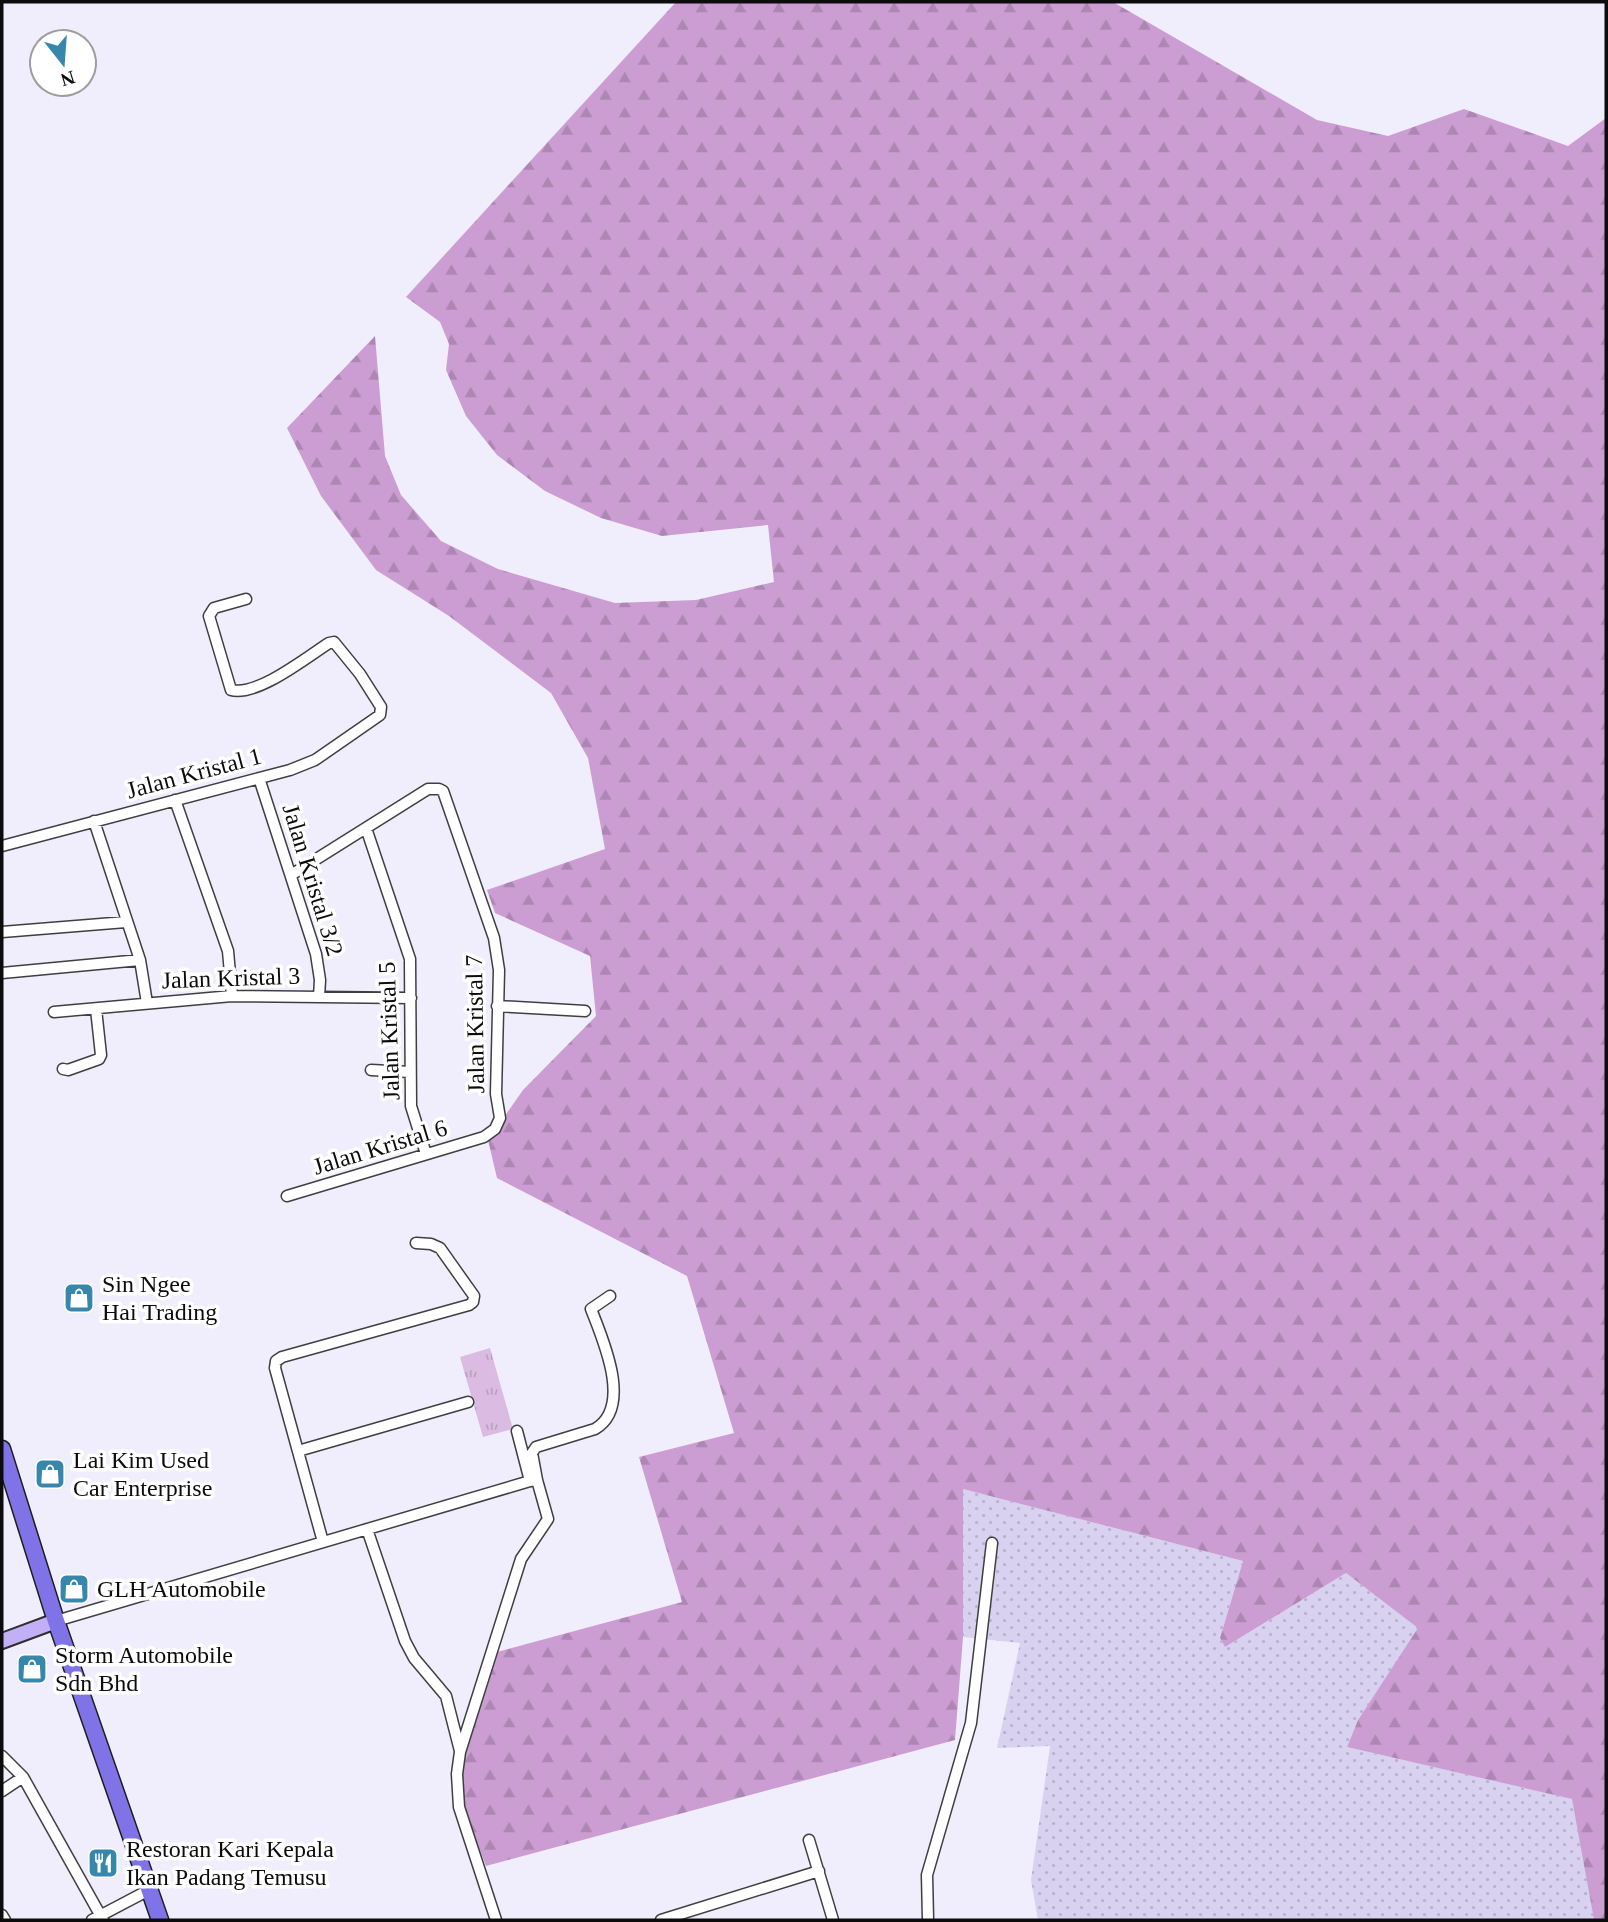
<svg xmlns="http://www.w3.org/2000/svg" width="1608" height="1922" viewBox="0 0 1608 1922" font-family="'Times New Roman',serif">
<defs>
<pattern id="farmland-dots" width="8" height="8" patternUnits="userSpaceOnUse" patternTransform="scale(1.75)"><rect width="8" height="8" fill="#d9d1f0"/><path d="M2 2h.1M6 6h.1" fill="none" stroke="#b9b2cd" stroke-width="1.8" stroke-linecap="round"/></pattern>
<pattern id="forest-firs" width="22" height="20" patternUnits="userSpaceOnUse" patternTransform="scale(1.75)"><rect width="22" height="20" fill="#cc9dd2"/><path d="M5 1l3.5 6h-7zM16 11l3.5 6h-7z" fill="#ae86b3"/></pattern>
<pattern id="park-tufts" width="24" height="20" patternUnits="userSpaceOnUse" patternTransform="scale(1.75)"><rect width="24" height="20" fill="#dcbbe3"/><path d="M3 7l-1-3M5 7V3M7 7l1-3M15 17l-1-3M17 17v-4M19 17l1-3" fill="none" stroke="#bca0c2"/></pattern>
</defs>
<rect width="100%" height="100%" fill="#f0edfd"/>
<path fill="url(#farmland-dots)" d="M963 1489 1243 1561 1220 1638 1225 1647 1346 1573 1419 1628 1358 1720 1347 1747 1573 1799 1594 1920H1038L1031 1880 1050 1746 997 1748 1020 1643 963 1637Z"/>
<path fill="url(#forest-firs)" d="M676 2H1113L1317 120 1388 136 1464 109 1568 146 1606 118V1920H1594L1572 1799 1347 1747 1358 1720 1418 1628 1346 1573 1225 1647 1220 1638 1243 1561 963 1489V1637L955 1740 486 1866C479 1847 468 1825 464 1805 455 1757 483 1697 497 1652L682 1602 639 1457 734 1433 687 1276 497 1178 488 1140 523 1090 596 1016 590 956 495 913 487 890 605 849 588 758 551 693 449 616 376 570 321 496 287 428 375 336 385 456 401 495 441 541 498 569 615 603 696 600 774 582 768 525 662 536 601 518 545 491 497 455 466 416 446 370 449 344 440 322 406 297Z"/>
<path fill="url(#park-tufts)" d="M490 1348 513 1429 483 1437 460 1357Z"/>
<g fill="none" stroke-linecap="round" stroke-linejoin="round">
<g stroke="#3f3f3f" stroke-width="13">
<path id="street" d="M259 778 316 954 320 980 319 997
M175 800 228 951 232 996
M94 821 140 960 147 1003
M366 828 410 959 411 1106 426 1154
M2 846 290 770 315 760 380 715 381 707 360 674 334 642 329 643C307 657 257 697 231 690L209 616 214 608 246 599
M2 932 126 922
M2 973 140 960
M497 1006 585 1011
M54 1012 232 996 411 998
M63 1069 68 1070 99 1059 101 1055 96 1009
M371 1070 410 1072
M287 1196 484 1137 495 1129 500 1118 496 1094 499 970 494 938 443 791 439 789H428L291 875
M298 1451 468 1402
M537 1480 532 1453 536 1447 595 1429C633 1407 603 1340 591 1309L610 1296
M367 1529 405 1641 414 1658 446 1696 460 1751
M323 1542 275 1368 276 1361 282 1357 469 1305 473 1302 474 1296 440 1248 431 1244 416 1243
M56 1621 530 1481
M2 1756 23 1777 103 1920
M2 1791 23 1777
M809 1840 833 1920
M2 1915 5 1920
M92 1920 149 1890
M496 1920 459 1807 457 1774 460 1752 521 1559 548 1519 537 1480 530 1481 517 1431
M661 1920 819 1871
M928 1920 927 1875 971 1723 992 1543"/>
</g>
<g stroke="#2e2e2e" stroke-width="18">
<path id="secondary" d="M2 1641 56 1621"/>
</g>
<g stroke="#1d1d1d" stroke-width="19">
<path id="primary" d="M2 1449 56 1621 160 1920"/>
</g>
<use href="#street" stroke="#fff" stroke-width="10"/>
<use href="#secondary" stroke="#c1b0f5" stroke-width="14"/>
<use href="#primary" stroke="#8073e7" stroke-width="16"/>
</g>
<defs>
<g id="shop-square" transform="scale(1.575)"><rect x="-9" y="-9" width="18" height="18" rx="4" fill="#3687ab" stroke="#fff"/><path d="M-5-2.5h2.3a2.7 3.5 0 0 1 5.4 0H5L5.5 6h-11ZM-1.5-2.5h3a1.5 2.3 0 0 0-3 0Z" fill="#fff"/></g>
<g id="restaurant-square" transform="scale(1.575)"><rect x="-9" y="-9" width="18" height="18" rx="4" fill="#3687ab" stroke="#fff"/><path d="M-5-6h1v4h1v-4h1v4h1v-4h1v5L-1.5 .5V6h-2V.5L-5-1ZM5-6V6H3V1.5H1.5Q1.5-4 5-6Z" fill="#fff"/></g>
</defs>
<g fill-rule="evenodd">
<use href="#shop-square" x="79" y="1298"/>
<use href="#shop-square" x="50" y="1474"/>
<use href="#shop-square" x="74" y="1589"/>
<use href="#shop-square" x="32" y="1669"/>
<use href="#restaurant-square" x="103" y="1863"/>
</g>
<g text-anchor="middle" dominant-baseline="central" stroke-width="7" stroke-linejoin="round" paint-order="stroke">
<g font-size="24" fill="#0c0c0c" stroke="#fff">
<text transform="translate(194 773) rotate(-15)">Jalan Kristal 1</text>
<text transform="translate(313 880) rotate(73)">Jalan Kristal 3/2</text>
<text transform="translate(231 978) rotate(-2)">Jalan Kristal 3</text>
<text transform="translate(475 1024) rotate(-91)">Jalan Kristal 7</text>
<text transform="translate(389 1031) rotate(-92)">Jalan Kristal 5</text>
<text transform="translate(380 1147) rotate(-17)">Jalan Kristal 6</text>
</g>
<g font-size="24" fill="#0c0c0c" stroke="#fff" text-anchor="start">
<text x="102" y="1284">Sin Ngee<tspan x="102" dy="28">Hai Trading</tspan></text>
<text x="73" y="1460">Lai Kim Used<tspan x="73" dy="28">Car Enterprise</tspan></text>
<text x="97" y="1589">GLH Automobile</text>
<text x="55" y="1655">Storm Automobile<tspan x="55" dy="28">Sdn Bhd</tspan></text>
<text x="126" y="1849">Restoran Kari Kepala<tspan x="126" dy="28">Ikan Padang Temusu</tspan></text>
</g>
</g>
<rect width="1608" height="1922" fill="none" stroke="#0c0c0c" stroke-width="7"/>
<g transform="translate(63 63) rotate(163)"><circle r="33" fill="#ffffff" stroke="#9e9e9e" stroke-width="2"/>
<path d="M0-5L12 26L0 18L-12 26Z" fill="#3687ab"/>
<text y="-10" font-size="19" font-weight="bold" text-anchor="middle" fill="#0c0c0c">N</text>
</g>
</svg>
